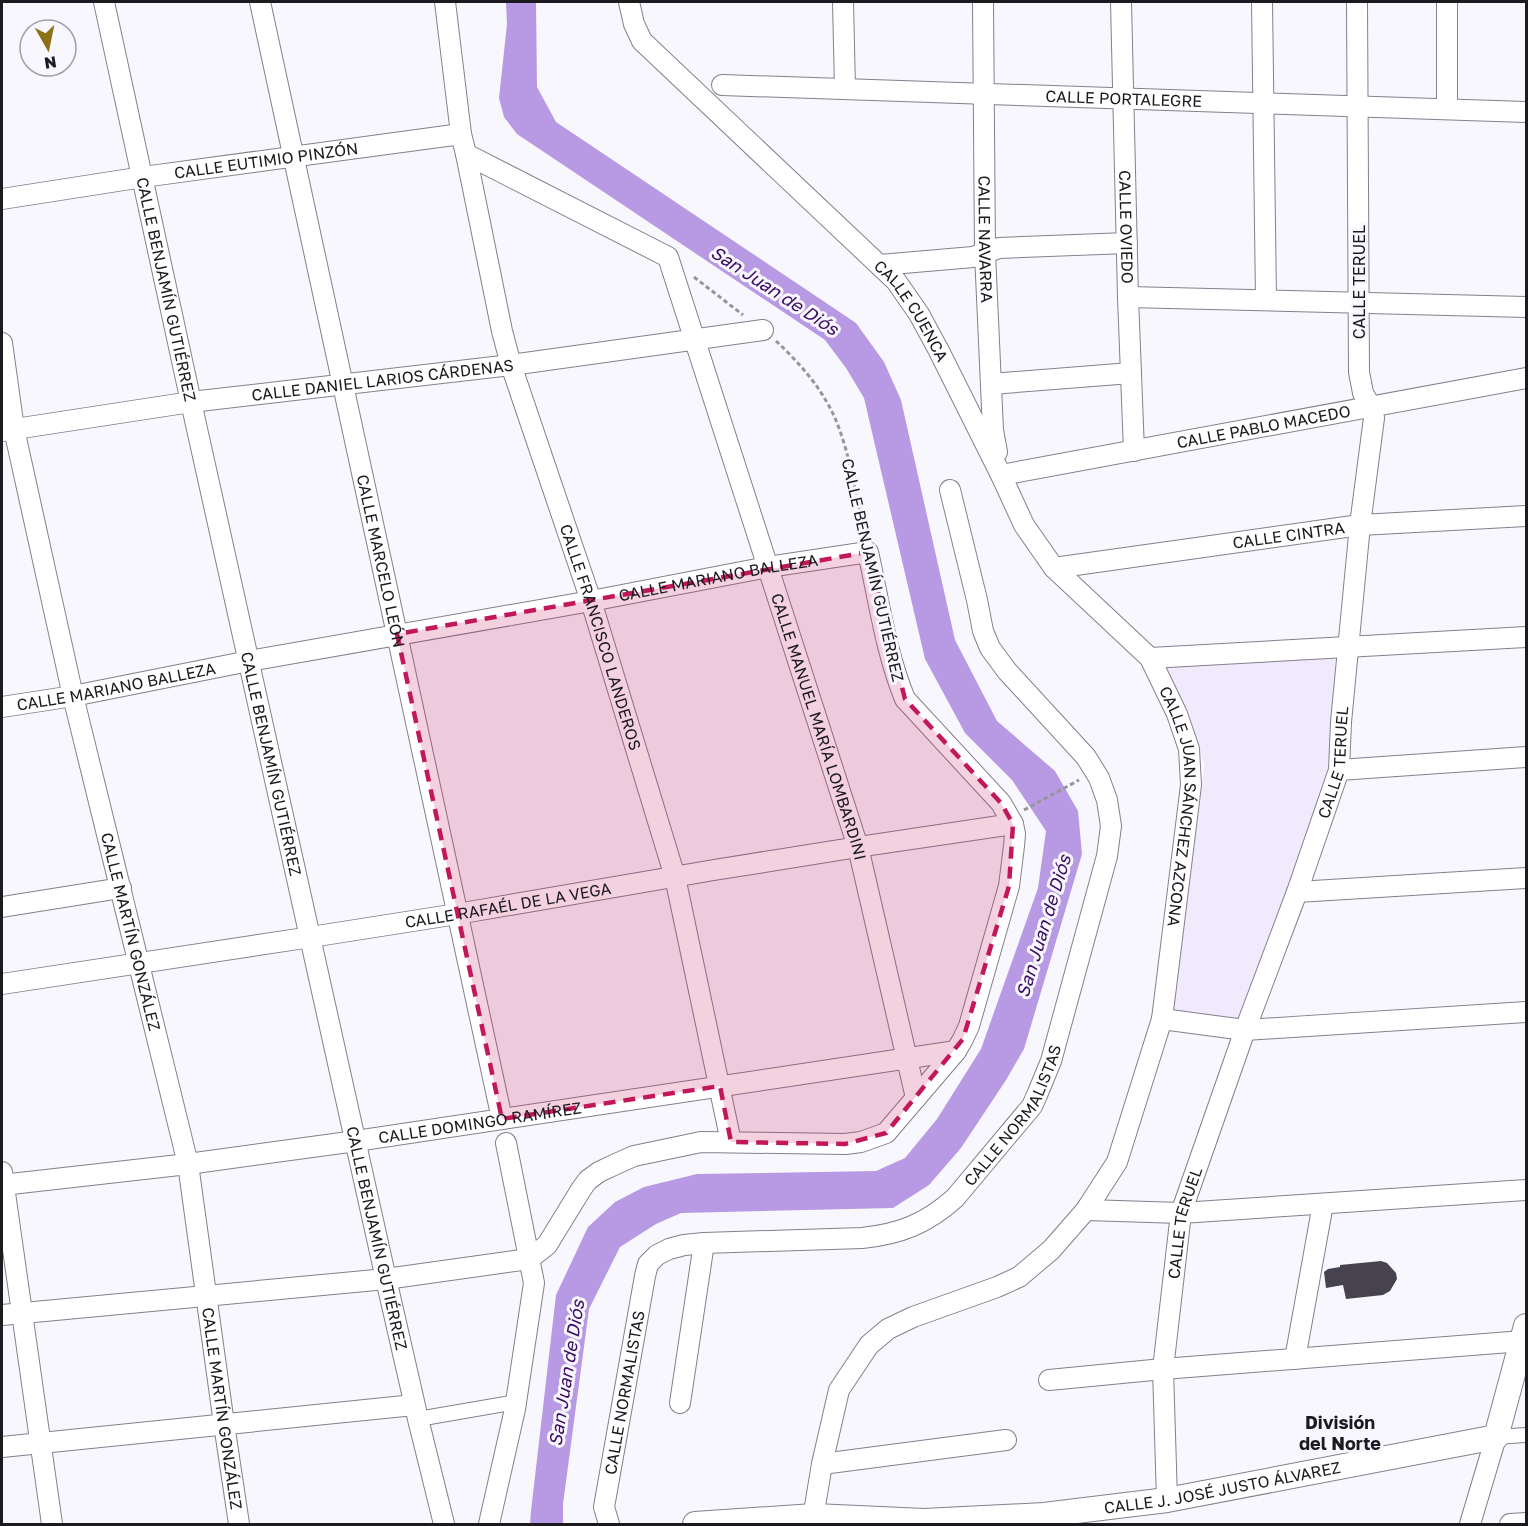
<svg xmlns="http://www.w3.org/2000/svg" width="1528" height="1526" viewBox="0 0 1528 1526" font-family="'Golos Text',sans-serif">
<rect width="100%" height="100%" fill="#f9f7fe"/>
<path fill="#f1eafc" d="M1346 650 1335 771 1243 1029 1165 1017 1205 764 1162 663Z"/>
<path fill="#b79ae3" d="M506 2H536L537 87 556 122 856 323 884 362 901 400 955 640 997 721 1055 771 1078 811 1082 854 1024 1049 1006 1080 961 1148 929 1185 893 1208 681 1213 656 1224 620 1247 589 1309 563 1504V1524H530L531 1511 556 1295 588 1227 615 1202 644 1187 697 1174 876 1171 905 1158 937 1119 981 1049 1038 888 1046 831 1012 780 965 733 925 659 864 398 846 368 825 340 517 134 504 117 499 98 507 24Z"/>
<path fill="#47424f" d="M1381 1261 1387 1263 1396 1273 1397 1279 1390 1291 1383 1295 1346 1299 1343 1285 1326 1288 1324 1272 1328 1269 1340 1267V1265Z"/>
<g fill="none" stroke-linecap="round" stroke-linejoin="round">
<g stroke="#847f8d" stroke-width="16">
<path id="pedestrian" d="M418 1419 516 1402
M1496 1437 1526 1435"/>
</g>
<g stroke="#847f8d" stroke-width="22">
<g id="minor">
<path id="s1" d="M104 2 191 402 386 1279 418 1419 444 1524"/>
<path id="s2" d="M260 2 502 1119"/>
<path id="s3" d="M445 2 461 134 466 154 502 331 511 365 591 601 675 877 731 1142"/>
<path id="s4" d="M629 2 634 24 642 41 896 281 919 314 939 351 1001 475 1024 525 1054 568 1150 658 1177 714 1189 749 1191 785 1162 1019 1117 1162 1086 1210 1051 1250 1019 1277 997 1287 913 1317 888 1329 869 1345 839 1390 822 1464 812 1524"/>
<path d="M843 2 845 89"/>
<path id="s5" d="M983 2 985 253 993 430 997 452"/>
<path id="s6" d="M1121 2 1128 297 1134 451"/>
<path d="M1262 2 1266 300"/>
<path d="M1447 2V109"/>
<path id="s7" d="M722 85 1526 112"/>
<path id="s8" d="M466 154 668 257 858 847 916 1098"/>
<path id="s9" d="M2 199 143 177 461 134"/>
<path d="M880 265 973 257 999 248 1127 243"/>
<path d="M1128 297 1526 307"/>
<path id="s10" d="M2 343 14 429 73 696 188 1164 224 1424 239 1524"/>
<path d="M991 384 1131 373"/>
<path id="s11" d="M2 431 191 402 511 365 763 330"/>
<path id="s12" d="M1001 475 1526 378"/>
<path id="s13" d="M1054 568 1360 525 1526 516"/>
<path d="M1150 658 1526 637"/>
<path id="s14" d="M2 707 73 696 249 661 591 601 768 567 868 552C879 601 886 653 905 699L1001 803 1013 824 1015 834 1014 846 1009 886 969 1026 963 1039 956 1051 886 1133 861 1142 845 1144 701 1142 634 1156 616 1164 599 1172 588 1180 582 1188 547 1245 529 1259 386 1279 2 1315"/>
<path d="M1339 770 1526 757"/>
<path d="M1297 892 1526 878"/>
<path d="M2 907 121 888"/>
<path id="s15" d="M2 984 311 937 457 914 714 870 858 847 1013 824"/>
<path d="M1162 1019 1245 1030 1526 1012"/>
<path d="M2 1172 52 1524"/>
<path id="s16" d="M2 1185 188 1164 356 1141 956 1051"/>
<path d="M1086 1210 1181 1213 1526 1190"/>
<path d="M1295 1359 1323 1204"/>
<path d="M1049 1380 1163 1369 1523 1341"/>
<path d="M680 1403 704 1243"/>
<path d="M2 1447 414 1405"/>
<path d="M822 1464 1006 1440"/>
<path id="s17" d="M1167 1500 1163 1369 1181 1213 1245 1030 1297 892 1339 770 1341 722 1360 525 1374 418 1371 407 1363 393 1359 372 1357 2"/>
<path d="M489 1524 515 1409 534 1283 506 1143"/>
<path id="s18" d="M609 1524 604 1507 645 1276 648 1264 657 1255 669 1249 684 1245 704 1243 862 1238C900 1234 926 1224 955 1198L1032 1106 1037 1095 1051 1061 1107 856 1111 826 1107 800 1099 778 1086 757 1007 671 990 648 983 631 977 600 950 490"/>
<path d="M1470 1524 1496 1437"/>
<path d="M1510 1524 1526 1523"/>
</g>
</g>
<g stroke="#847f8d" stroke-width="26">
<g id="tertiary">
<path id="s19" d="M695 1524 814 1516 924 1521 1044 1515 1167 1500 1496 1437 1526 1326"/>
</g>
</g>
<path stroke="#97959b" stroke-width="3" stroke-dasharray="4.5 3" stroke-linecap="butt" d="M694 277 743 315
M776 341C800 363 825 392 837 423 851 458 856 498 865 535
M1024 810 1079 780"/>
<use href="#pedestrian" stroke="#fff" stroke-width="14"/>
<use href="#minor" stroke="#fff" stroke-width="20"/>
<use href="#tertiary" stroke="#fff" stroke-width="24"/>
</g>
<path fill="#c2185b" fill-opacity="0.2" stroke="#c2185b" stroke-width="4.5" stroke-dasharray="12 8" stroke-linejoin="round" d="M868 552 905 699 1001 803 1013 824 1009 886 963 1039 886 1133 845 1144 731 1142 720 1086 502 1119 397 634Z"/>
<g text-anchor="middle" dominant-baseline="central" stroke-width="6" stroke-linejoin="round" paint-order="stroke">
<g font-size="16" fill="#1c1a1f" stroke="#f9f7fe">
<text stroke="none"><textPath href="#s7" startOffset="402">CALLE PORTALEGRE</textPath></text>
<text stroke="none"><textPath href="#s9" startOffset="267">CALLE EUTIMIO PINZÓN</textPath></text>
<text stroke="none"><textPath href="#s6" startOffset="225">CALLE OVIEDO</textPath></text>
<text stroke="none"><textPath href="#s5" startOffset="237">CALLE NAVARRA</textPath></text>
<text transform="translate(1359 282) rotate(-90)">CALLE TERUEL</text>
<text stroke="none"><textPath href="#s1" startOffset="294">CALLE BENJAMÍN GUTIÉRREZ</textPath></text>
<text stroke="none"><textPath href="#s4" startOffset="424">CALLE CUENCA</textPath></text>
<text stroke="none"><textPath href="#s11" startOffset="384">CALLE DANIEL LARIOS CÁRDENAS</textPath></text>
<text stroke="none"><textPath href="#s12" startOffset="267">CALLE PABLO MACEDO</textPath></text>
<text stroke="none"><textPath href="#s13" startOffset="237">CALLE CINTRA</textPath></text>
<text stroke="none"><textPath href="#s2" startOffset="572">CALLE MARCELO LEÓN</textPath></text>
<text transform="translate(873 570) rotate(77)">CALLE BENJAMÍN GUTIÉRREZ</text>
<text stroke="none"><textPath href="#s14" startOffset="728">CALLE MARIANO BALLEZA</textPath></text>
<text stroke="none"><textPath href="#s3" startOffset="656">CALLE FRANCISCO LANDEROS</textPath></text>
<text stroke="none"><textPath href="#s14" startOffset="116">CALLE MARIANO BALLEZA</textPath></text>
<text stroke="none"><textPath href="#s8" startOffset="720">CALLE MANUEL MARÍA LOMBARDINI</textPath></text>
<text stroke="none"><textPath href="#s17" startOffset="765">CALLE TERUEL</textPath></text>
<text stroke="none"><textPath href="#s1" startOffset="780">CALLE BENJAMÍN GUTIÉRREZ</textPath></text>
<text stroke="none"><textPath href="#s4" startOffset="1006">CALLE JUAN SÁNCHEZ AZCONA</textPath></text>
<text stroke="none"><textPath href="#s15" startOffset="512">CALLE RAFAÉL DE LA VEGA</textPath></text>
<text stroke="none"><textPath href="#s10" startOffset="603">CALLE MARTÍN GONZÁLEZ</textPath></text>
<text stroke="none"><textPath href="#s18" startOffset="690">CALLE NORMALISTAS</textPath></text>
<text stroke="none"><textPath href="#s16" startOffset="482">CALLE DOMINGO RAMÍREZ</textPath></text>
<text stroke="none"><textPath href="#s17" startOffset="279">CALLE TERUEL</textPath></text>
<text stroke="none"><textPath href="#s1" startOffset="1266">CALLE BENJAMÍN GUTIÉRREZ</textPath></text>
<text stroke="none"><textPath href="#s18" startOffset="134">CALLE NORMALISTAS</textPath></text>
<text stroke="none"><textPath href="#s10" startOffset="1089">CALLE MARTÍN GONZÁLEZ</textPath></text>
<text stroke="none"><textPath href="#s19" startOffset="530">CALLE J. JOSÉ JUSTO ÁLVAREZ</textPath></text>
</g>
<g font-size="18" font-style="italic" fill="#3b0d64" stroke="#f9f7fe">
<text transform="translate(775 290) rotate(33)">San Juan de Diós</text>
<text transform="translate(1043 926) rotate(-73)">San Juan de Diós</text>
<text transform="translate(566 1373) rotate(-81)">San Juan de Diós</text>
</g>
<g font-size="18" font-weight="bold" fill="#1c1a1f" stroke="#f9f7fe">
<text x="1340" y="1422">División<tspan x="1340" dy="21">del Norte</tspan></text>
</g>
</g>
<rect width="1528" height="1526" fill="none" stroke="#1c1a1f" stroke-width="6"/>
<g transform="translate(48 48) rotate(171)"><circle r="28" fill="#f9f7fe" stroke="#a19fa5" stroke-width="1.5"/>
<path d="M0-4.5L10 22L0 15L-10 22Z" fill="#8b7215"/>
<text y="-9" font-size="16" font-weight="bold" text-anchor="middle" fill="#1c1a1f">N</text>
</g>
</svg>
